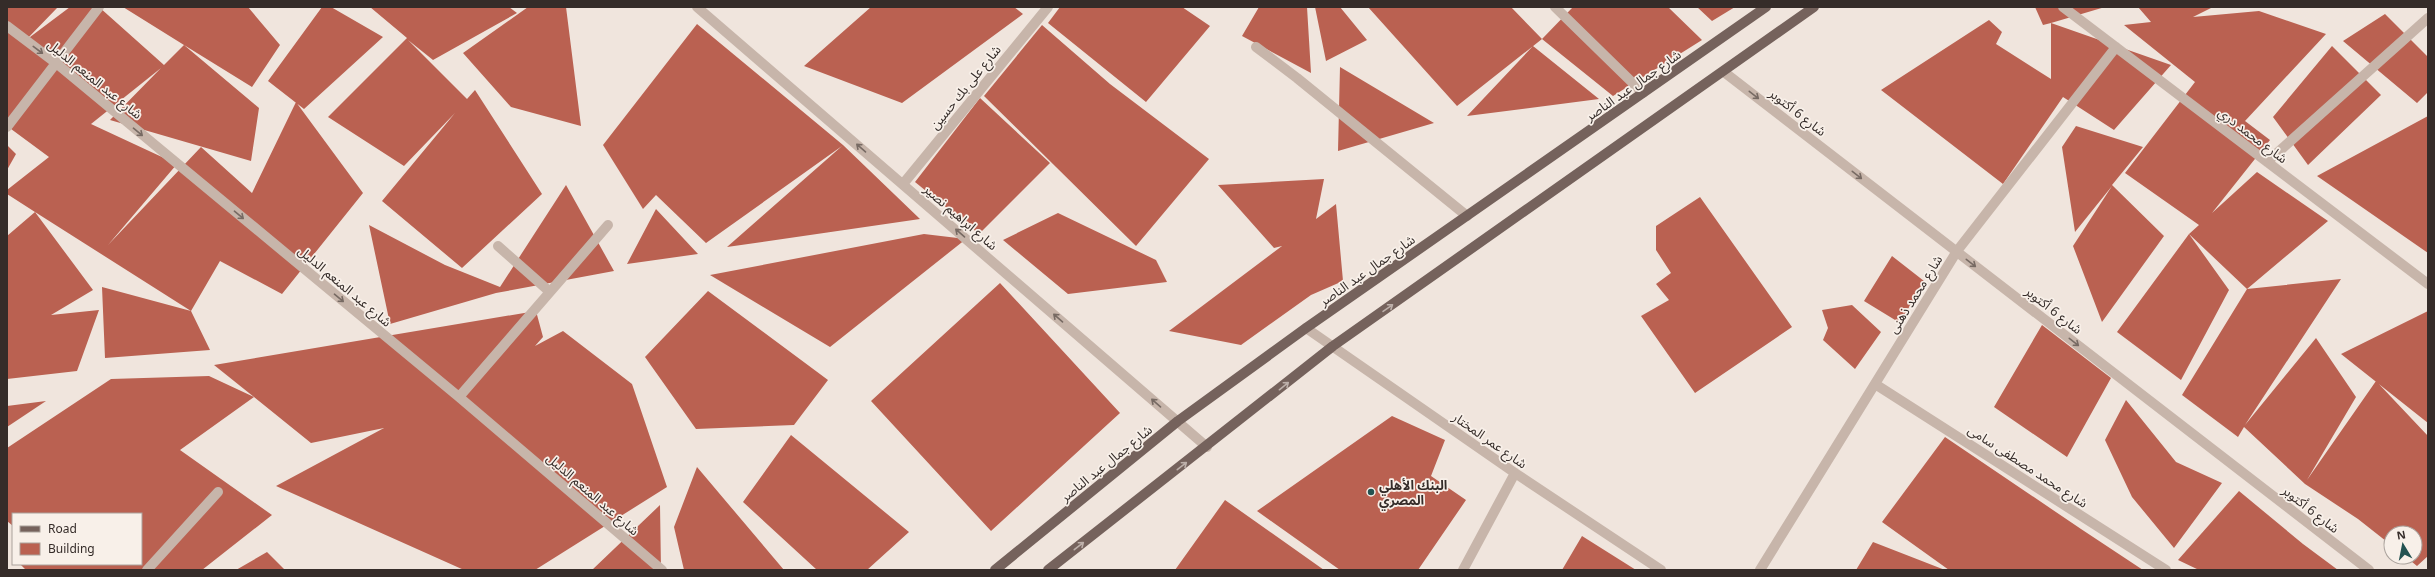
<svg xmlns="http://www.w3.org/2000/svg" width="2435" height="577" viewBox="0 0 2435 577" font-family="'Noto Sans','Noto Sans Arabic',sans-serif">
<rect width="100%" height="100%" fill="#f0e5dd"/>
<path fill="#ba6151" d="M7 7H58L26 40 70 7H99L164 65 184 45 123 7H248L280 45 252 87 184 45 259 108 251 161 110 120 161 68 91 124 177 164 108 245 201 147 252 193 296 102 363 193 282 294 220 261 191 311 35 212 93 290 51 315 99 310 77 371 7 379V236L35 212 7 194V190L49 157 7 126Z
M322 7H331L383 37 304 109 268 81Z
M370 7H509L517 13 433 60 408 40 467 99 475 90 542 194 462 268 382 201 455 113 404 166 328 117 407 38Z
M528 7H566L581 126 511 107 463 53Z
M871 7H1014L1023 14 902 103 804 66Z
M1060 7H1182L1210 26 1146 102 1048 23Z
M1259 7H1307L1311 73 1242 36Z
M1315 7H1340L1367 40 1326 61Z
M1368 7H1511L1542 39 1457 106Z
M1573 7H1668L1702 40 1613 96 1542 39Z
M1697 7H1735L1712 21Z
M2035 7H2105L2051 23 2171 65 2114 130 2063 97 2003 184 1881 90 1989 20 2002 32 1996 44 2051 79V23L2043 25Z
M2138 7H2213L2193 17 2259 11 2326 34 2245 121 2270 140 2212 213 2257 172 2328 221 2247 289 2189 234 2229 290 2181 380 2117 332 2189 234 2199 225 2125 173 2195 82 2124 25 2151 22Z
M2385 14 2428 57V92L2417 103 2343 41Z
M697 24 843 145 920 219 727 247 842 146 706 243 656 195 643 209 603 145Z
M1042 25 1110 84 1209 159 1136 246 984 96Z
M1533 46 1599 99 1467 116Z
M2332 46 2381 95 2308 165 2273 117Z
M1340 67 1434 123 1338 151Z
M980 98 1050 163 979 234 915 182Z
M2428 116V253L2317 176Z
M2076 126 2143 147 2112 185 2164 236 2102 322 2073 246 2112 186 2075 232 2062 147Z
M7 145 16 154 7 170Z
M1324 179 1316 219 1336 204 1343 281 1311 295 1241 345 1169 331 1282 246 1274 248 1218 185Z
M566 185 614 271 496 293 390 324 369 225 445 265 500 287Z
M1700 197 1792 327 1695 393 1641 316 1669 300 1656 284 1671 273 1656 250V226Z
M656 209 698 254 627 264Z
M1058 213 1156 260 1167 282 1068 294 1003 240Z
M924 234 966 239 830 347 710 275Z
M1892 256 1924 281 1900 323 1864 301Z
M2341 279 2245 425 2316 338 2356 397 2307 480 2376 381 2428 436V556L2417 566 2406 557H2415V533H2391V545L2358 519 2305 484 2244 427 2238 437 2182 395 2247 289Z
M1000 283 1120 413 991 531 871 401Z
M102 287 191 311 210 350 105 358Z
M708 291 828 380 794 425 696 429 645 357Z
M1852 305 1881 332 1855 369 1823 340 1828 328 1822 310Z
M536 311 543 337 535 346 563 331 632 384 667 487 535 570H464L276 486 384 428 311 443 254 397 180 450 272 515 202 570H26L20 564H141V514H13V526L7 521V448L111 379 209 376 254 397 214 365Z
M2428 311V423L2341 354Z
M2042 325 2111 378 2067 457 1994 407Z
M2126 400 2176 462 2222 483 2174 548 2132 497 2105 440Z
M46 401 7 427V406Z
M1392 416 1445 440 1431 476 1466 500 1418 570H1340L1257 511Z
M791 435 909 532 867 570H817L743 502Z
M1945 437 2081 529 2143 570H1949L1882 522Z
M697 467 784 570H684L674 527Z
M2239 491 2303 544 2338 570H2199L2178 560Z
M1225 500 1324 570H1175Z
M660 505 661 570H592Z
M1582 536 1636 570H1562Z
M1873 542 1945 570H1856Z
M267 552 285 570H236Z"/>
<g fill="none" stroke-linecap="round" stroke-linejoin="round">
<path stroke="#c7b5aa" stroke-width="10" d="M697 7 1207 447
M1555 7 1643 93
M2063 7 2428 284
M7 26 56 63 459 397 662 570
M1256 47 1297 78 1467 216
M1724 72 2369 570
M7 127 99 7
M2267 162 2428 18
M903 184 1048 7
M498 246 550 292
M1306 328 1515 473 1661 570
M1875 384 2166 570
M459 397 608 225
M147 570 218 492
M1463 570 1515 473
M1760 570 1957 251 2116 47"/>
<path stroke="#75625c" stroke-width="10" d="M995 570 1178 421 1306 328 1766 7
M1048 570 1333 346 1814 7"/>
</g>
<defs><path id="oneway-shaft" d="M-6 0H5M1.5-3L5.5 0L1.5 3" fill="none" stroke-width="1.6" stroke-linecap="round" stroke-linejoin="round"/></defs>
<g stroke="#776a63">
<use href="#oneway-shaft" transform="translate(38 50) rotate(37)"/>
<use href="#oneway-shaft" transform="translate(1754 95) rotate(38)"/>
<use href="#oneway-shaft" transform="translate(138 132) rotate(40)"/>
<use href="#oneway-shaft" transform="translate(861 148) rotate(-139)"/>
<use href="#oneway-shaft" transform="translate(1857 175) rotate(38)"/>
<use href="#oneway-shaft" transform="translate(239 215) rotate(40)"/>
<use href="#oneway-shaft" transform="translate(960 233) rotate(-139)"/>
<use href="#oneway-shaft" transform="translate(1971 263) rotate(38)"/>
<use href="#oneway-shaft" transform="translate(339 298) rotate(40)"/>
<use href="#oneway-shaft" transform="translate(1058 318) rotate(-139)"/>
<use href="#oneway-shaft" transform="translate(2074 342) rotate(38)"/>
<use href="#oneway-shaft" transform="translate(1156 403) rotate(-139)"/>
</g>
<g stroke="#bdb0aa">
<use href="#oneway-shaft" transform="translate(1388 308) rotate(-35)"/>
<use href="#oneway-shaft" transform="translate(1284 386) rotate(-39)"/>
<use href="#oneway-shaft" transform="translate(1182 466) rotate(-38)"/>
<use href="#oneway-shaft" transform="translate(1079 546) rotate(-38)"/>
</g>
<circle fill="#235251" stroke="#f8f0e9" stroke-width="1.5" cx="1371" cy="492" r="4"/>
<g text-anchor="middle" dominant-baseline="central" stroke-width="3.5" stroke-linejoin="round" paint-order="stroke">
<g font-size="13" fill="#352c29" stroke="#f8f0e9">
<text transform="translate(95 79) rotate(39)">شارع عبد المنعم الدليل</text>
<text transform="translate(1633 85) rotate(-35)">شارع جمال عبد الناصر</text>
<text transform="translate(965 87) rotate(-51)">شارع على بك حسين</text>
<text transform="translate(1798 112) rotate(38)">شارع 6 أكتوبر</text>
<text transform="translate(2253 135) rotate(37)">شارع محمد دري</text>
<text transform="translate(961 217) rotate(41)">شارع ابراهيم نصير</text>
<text transform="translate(1367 270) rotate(-35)">شارع جمال عبد الناصر</text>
<text transform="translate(345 286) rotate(40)">شارع عبد المنعم الدليل</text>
<text transform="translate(1915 294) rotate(-58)">شارع محمد ذهنى</text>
<text transform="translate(2054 310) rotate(38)">شارع 6 أكتوبر</text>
<text transform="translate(1490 440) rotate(35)">شارع عمر المختار</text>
<text transform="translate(1106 463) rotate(-39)">شارع جمال عبد الناصر</text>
<text transform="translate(2028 466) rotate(33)">شارع محمد مصطفى سامى</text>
<text transform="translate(593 494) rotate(41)">شارع عبد المنعم الدليل</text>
<text transform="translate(2311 509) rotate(38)">شارع 6 أكتوبر</text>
</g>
<g font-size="13" font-weight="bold" fill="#352c29" stroke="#f8f0e9" text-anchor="start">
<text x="1379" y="485">البنك الأهلي<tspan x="1379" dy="15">المصري</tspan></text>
</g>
</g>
<rect width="2435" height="577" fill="none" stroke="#352c29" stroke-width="16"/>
<rect x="12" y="513" width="130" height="52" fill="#f8f0e9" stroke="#aaa29c"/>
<rect x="20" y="526" width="20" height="6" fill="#75625c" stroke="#aaa29c"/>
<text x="48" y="533" font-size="12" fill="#352c29">Road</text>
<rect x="20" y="543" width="20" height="12" fill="#ba6151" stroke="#aaa29c"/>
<text x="48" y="553" font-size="12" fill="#352c29">Building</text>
<g transform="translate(2403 545) rotate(350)"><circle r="19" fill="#f8f0e9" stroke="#aaa29c"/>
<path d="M0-3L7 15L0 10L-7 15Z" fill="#235251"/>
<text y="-6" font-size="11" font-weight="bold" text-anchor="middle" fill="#352c29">N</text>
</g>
</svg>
